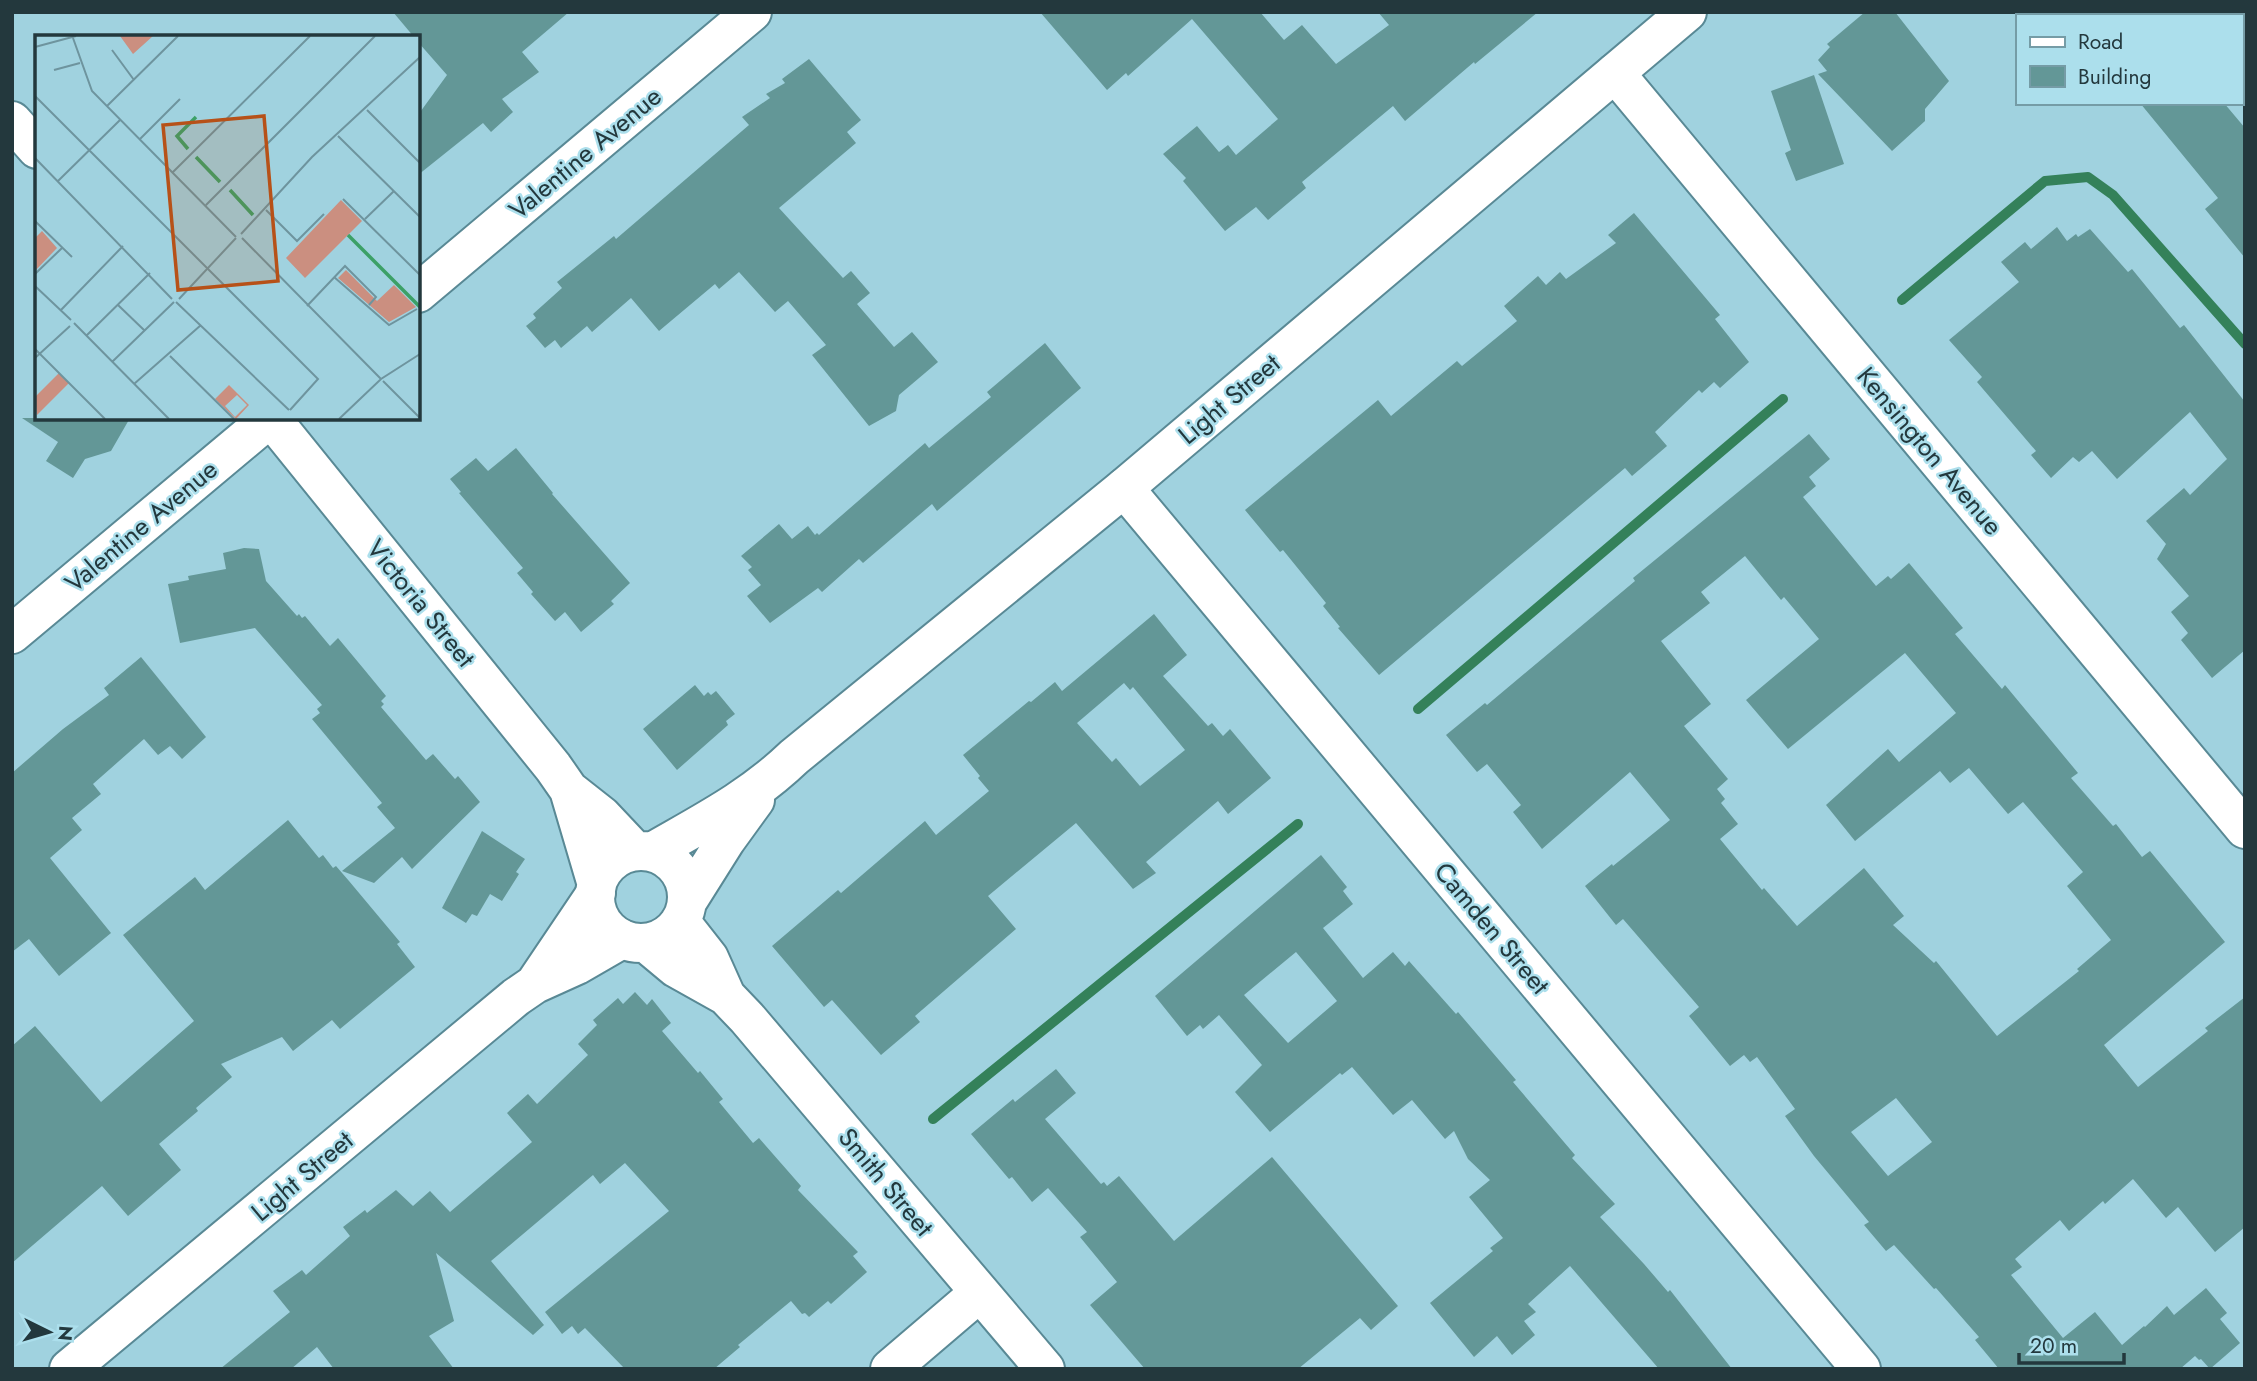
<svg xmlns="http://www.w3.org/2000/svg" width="2257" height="1381" viewBox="0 0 2257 1381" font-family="Jost,sans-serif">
<rect width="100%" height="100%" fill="#a0d2df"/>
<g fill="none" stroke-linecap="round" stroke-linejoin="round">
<path stroke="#34815a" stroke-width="10" d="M1902 300 2045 181 2088 177 2113 195 2245 344
M1418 709 1783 399
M933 1119 1298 824"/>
</g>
<path fill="#639797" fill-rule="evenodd" d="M393 12H569L522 52 539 72 502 99 513 112 491 132 483 123 418 175V115L447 75 418 42V37H414Z
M1040 12H1260L1284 40 1302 25 1336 64 1389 25 1378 12H1538L1475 64 1474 62 1405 121 1393 106 1302 182 1306 188 1268 220 1256 207 1225 231 1183 181 1186 178 1163 154 1197 126 1219 152 1228 145 1236 155 1278 119 1192 19 1128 76 1126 73 1107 90Z
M1865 12H1895L1949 81 1925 109V121L1892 151 1818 74 1827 71 1818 60 1830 47 1827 44Z
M809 59 861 120 847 132 856 143 779 208 843 278 851 271 870 293 857 304 894 347 912 332 938 362 899 395 896 411 869 426 812 355 826 345 788 301 775 312 739 272 719 289 715 284 659 331 631 298 592 332 587 326 561 348 555 340 545 348 526 326 536 318 533 314 562 288 557 282 614 236 616 239 749 125 742 117 770 98 766 94 785 83 782 79Z
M1814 75 1844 164 1796 181 1785 153 1791 150 1771 91Z
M2140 103H2224L2245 128V258L2205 209 2218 198Z
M1634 213 1720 315 1715 319 1749 362 1720 388 1714 382 1702 393 1699 390 1655 432 1667 446 1632 476 1625 468 1379 675 1338 628 1340 627 1323 606 1326 603 1283 550 1280 552 1245 510 1378 400 1391 416 1457 361 1462 366 1517 321 1504 306 1538 276 1546 285 1560 272 1566 279 1616 243 1608 235Z
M2057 227 2067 241 2076 234 2078 237 2090 229 2128 272 2132 269 2180 328 2184 325 2245 402V650L2212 678 2181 640 2188 633 2171 612 2189 596 2157 559 2166 544 2146 521 2184 488 2190 495 2227 459 2190 412 2117 479 2092 451 2079 462 2073 457 2051 478 2031 455 2036 451 1977 382 1982 377 1949 340 2019 282 2001 262 2025 242 2031 249Z
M1045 343 1081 388 937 511 932 504 863 563 859 559 822 592 818 588 770 623 747 596 761 585 748 570 752 567 741 556 779 524 792 539 808 526 815 535 817 533 819 535 925 443 929 448 991 397 987 392Z
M22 418H130L111 451 85 459 73 478 46 461 58 442Z
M1809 434 1830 459 1809 477 1816 486 1803 497 1876 586 1888 576 1891 579 1909 563 1963 628 1955 634 2002 689 2005 685 2078 773 2071 778 2113 826 2116 824 2142 857 2150 851 2225 942 2104 1045 2138 1087 2208 1031 2205 1028 2245 997V1227L2215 1252 2178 1207 2166 1218 2133 1179 2105 1204 2103 1201 2069 1231 2060 1220 2015 1259 2022 1267 2011 1275 2063 1338 2095 1312 2122 1345 2144 1326 2145 1327 2167 1306 2174 1315 2206 1288 2227 1313 2220 1319 2240 1343 2210 1369 2201 1359 2199 1360 2195 1356 2180 1369H1999L1975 1340 1979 1337 1936 1288 1934 1289 1894 1245 1886 1251 1864 1225 1869 1222 1814 1156 1785 1116 1795 1109 1757 1057 1750 1062 1744 1055 1730 1066 1689 1016 1699 1007 1623 919 1616 925 1585 886 1612 864 1613 866 1670 820 1630 772 1542 849 1513 812 1521 805 1487 764 1477 772 1446 735 1485 703 1487 705 1635 581 1633 578ZM1745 556 1781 600 1784 597 1819 639 1746 700 1788 749 1905 653 1956 713 1899 762 1888 749 1826 805 1855 841 1940 771 1950 783 1969 768 2008 814 2023 802 2083 872 2067 886 2111 940 2077 969 2079 971 1997 1036 1936 961 1934 963 1893 925 1904 916 1864 868 1797 926 1764 888 1762 890 1720 839 1738 824 1721 803 1725 799 1717 789 1728 779 1684 726 1711 704 1661 641 1710 603 1701 592ZM1896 1098 1932 1142 1888 1176 1851 1132Z
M516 448 553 493 552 494 630 583 611 601 614 604 581 632 565 612 555 621 531 594 533 592 517 573 523 568 459 493 461 492 450 479 476 458 488 471Z
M244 548 259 549 266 581 297 616 299 614 302 618 305 616 330 646 338 638 363 668 386 696 381 701 384 704 381 707 426 760 433 754 455 779 458 776 480 802 412 869 402 857 374 883 342 871 395 828 377 807 382 803 312 719 320 713 317 709 322 705 255 628 180 643 168 584 189 580 188 576 226 569 223 553Z
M1154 614 1187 655 1163 676 1208 726 1212 723 1223 736 1230 729 1271 778 1228 814 1218 801 1146 862 1156 873 1133 889 1076 823 988 896 1016 929 915 1016 920 1022 881 1055 832 1000 824 1007 772 946 838 890 841 893 925 821 936 835 989 791 978 778 980 776 963 755 1029 701 1031 702 1055 682 1062 691ZM1124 683 1130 690 1133 687 1185 750 1140 786 1116 758 1112 762 1077 723Z
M141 657 206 737 182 759 170 746 158 755 144 739 93 784 101 794 72 818 82 830 50 858 111 933 59 976 29 939 12 952V773L63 729 109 695 104 688Z
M695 685 704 696 708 692 711 695 716 691 735 714 726 721 728 725 677 770 643 729Z
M288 820 319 858 323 855 333 868 336 866 349 881 400 942 397 944 415 967 340 1029 332 1020 293 1051 282 1037 221 1064 232 1077 196 1108 198 1111 159 1144 181 1170 128 1216 102 1186 12 1263V1046L35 1026 101 1102 194 1021 123 935 195 877 205 890Z
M482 831 525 859 516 872 519 874 502 901 490 894 477 916 472 914 466 923 442 908Z
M1321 855 1347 887 1343 891 1353 904 1323 928 1363 978 1393 952 1405 966 1409 961 1456 1014 1458 1012 1516 1080 1513 1082 1575 1155 1572 1158 1615 1204 1600 1217 1644 1264 1668 1292 1670 1290 1732 1369H1659L1570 1266 1528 1304 1536 1312 1524 1321 1535 1335 1512 1355 1497 1336 1474 1357 1430 1303 1493 1251 1490 1248 1503 1238 1469 1197 1490 1180 1468 1159 1454 1131 1445 1139 1412 1100 1393 1115 1352 1067 1342 1075 1340 1073 1270 1132 1235 1092 1262 1065 1219 1015 1203 1029 1200 1025 1187 1036 1155 996ZM1296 952 1337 1001 1288 1043 1244 995Z
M635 992 647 1005 652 999 671 1023 662 1031 698 1073 700 1071 723 1099 719 1102 753 1143 759 1138 801 1186 798 1190 858 1252 853 1256 867 1272 831 1304 828 1301 809 1317 805 1313 802 1314 791 1301 738 1345 740 1347 714 1369H625L585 1328 578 1334 572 1326 562 1334 545 1312 669 1211 625 1163 600 1184 593 1175 491 1261 544 1325 533 1335 436 1253 454 1321 429 1336 454 1369H334L317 1347 291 1369H220L290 1312 273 1291 302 1270 306 1275 350 1236 343 1227 365 1210 367 1213 396 1190 413 1206 430 1191 450 1212 532 1142 507 1113 528 1094 537 1104 588 1055 578 1044 597 1025 593 1020 618 998 623 1004Z
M1056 1069 1076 1093 1045 1119 1101 1184 1104 1182 1107 1186 1119 1176 1174 1241 1272 1157 1398 1306 1371 1330 1360 1318 1298 1369H1145L1090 1305 1117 1282 1080 1237 1087 1232 1048 1188 1032 1202 1012 1177 1009 1179 971 1134 1013 1099 1015 1102Z"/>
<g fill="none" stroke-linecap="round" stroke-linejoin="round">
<g stroke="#598995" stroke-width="42">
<path id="minor" d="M1615 73 2245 829
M418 293 752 12
M1124 488 1861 1369
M12 634 270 418
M536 982 596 893
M69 1369 516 997 535 984 577 965 622 939
M890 1369 979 1293"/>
</g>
<g stroke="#598995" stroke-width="42">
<path id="tertiary" d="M12 121 37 149
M271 418 553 767 569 790 602 816 635 851
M569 790 597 885
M595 897a46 46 0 1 1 92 0a46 46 0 1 1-92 0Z
M652 852C704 822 750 799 794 757L1124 488 1687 12
M687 902 726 840 755 800
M680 921 709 958 726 996
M646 943 676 968 726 996 747 1018 1045 1369"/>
</g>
<use href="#minor" stroke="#fff" stroke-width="38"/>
<use href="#tertiary" stroke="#fff" stroke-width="38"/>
</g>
<g text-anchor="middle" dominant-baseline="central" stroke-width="5" stroke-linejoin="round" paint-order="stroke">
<g font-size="26" fill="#23383d" stroke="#acdfec">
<text transform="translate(585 153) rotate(-40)">Valentine Avenue</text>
<text transform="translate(1229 399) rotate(-40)">Light Street</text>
<text transform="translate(1930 451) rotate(50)">Kensington Avenue</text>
<text transform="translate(141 526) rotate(-40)">Valentine Avenue</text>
<text transform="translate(421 603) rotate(51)">Victoria Street</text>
<text transform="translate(1492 928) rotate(50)">Camden Street</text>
<text transform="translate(302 1176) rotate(-40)">Light Street</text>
<text transform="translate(886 1182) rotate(50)">Smith Street</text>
</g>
</g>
<g transform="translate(35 35)">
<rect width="385" height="385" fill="#a0d2df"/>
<path d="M85 1H118L98 19ZM306 165 327 186 270 243 251 223ZM7 196 22 213 0 236V203ZM311 235 342 266 359 250 381 272 354 287 303 243ZM24 338 34 348 2 380 0 362ZM194 350 214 370 201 384 180 364ZM202 360 212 370 200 382 190 371Z" fill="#cb8f80" fill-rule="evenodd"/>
<path fill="none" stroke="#3ca067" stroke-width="3.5" d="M153 114 142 101 161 82M161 122 185 147M195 155 218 180M313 200 385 272"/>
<path fill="none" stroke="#6e949e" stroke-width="2" d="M38 3 57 56 201 202M0 12 41 1M77 15 99 45M19 35 45 28M0 61 283 344 255 375M72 71 143 1M332 75 385 128M303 101 385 182M105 104 145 64M0 123 137 264M138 137 275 1M23 146 85 85M308 164 385 240M171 170 340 1M231 175 262 206 289 179M330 184 359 156M0 186 37 222M206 199 277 122 385 22M207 203 346 344M0 239 27 213M299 242 354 290 382 274M0 251 36 285M144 264 201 203M141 267 254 375M83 270 109 295M272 271 310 231 341 262 334 270M25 276 88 211M39 288 134 384M51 301 115 238M0 314 70 384M135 321 199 384M0 323 35 291M77 327 139 267M348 346 385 383M99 349 166 290M304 384 346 344 385 319"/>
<path fill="#b75118" fill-opacity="0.15" stroke="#b75118" stroke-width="3.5" d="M229 81 243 246 143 255 128 90Z"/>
<rect width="385" height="385" fill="none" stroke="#23383d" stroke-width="3.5"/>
</g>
<rect width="2257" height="1381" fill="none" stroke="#23383d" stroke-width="28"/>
<rect x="2016" y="14" width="228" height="91" fill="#acdfec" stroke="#759ca6" stroke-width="2"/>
<rect x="2030" y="37" width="35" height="10" fill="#ffffff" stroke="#759ca6" stroke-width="2"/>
<text x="2078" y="49" font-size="21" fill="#23383d">Road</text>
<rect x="2030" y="66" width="35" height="21" fill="#639797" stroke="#759ca6" stroke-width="2"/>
<text x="2078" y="84" font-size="21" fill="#23383d">Building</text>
<g transform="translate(49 1332) rotate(95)" stroke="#acdfec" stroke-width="5" paint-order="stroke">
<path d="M0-5L12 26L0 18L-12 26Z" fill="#23383d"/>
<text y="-10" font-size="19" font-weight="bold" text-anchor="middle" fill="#23383d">N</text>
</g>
<path d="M2019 1353v10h105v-10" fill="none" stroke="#23383d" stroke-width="3.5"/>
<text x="2030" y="1353" font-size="21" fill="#23383d" stroke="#acdfec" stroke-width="5" paint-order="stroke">20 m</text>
</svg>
